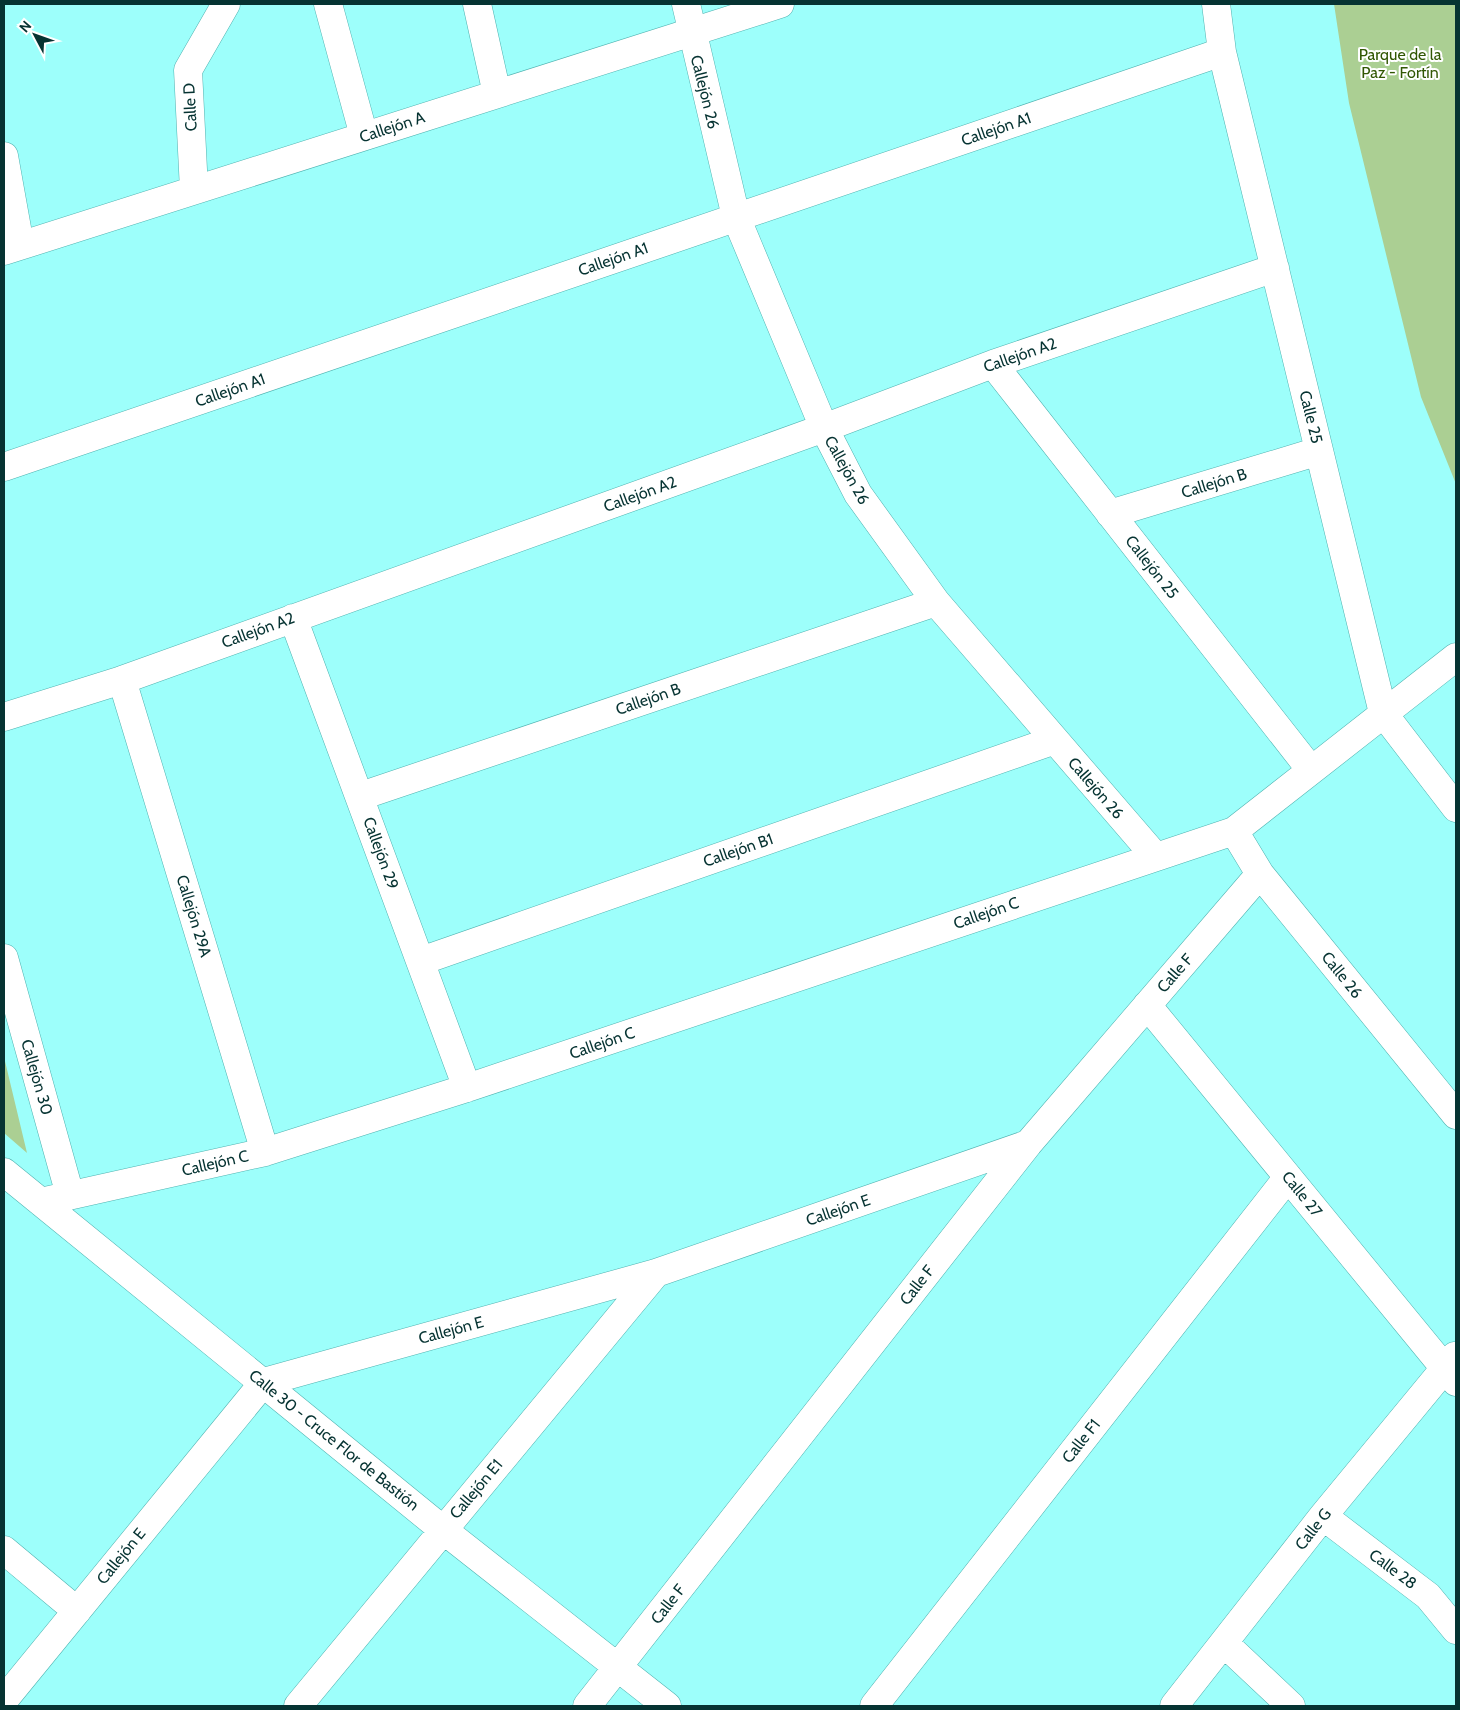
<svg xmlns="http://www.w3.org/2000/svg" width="1460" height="1710" viewBox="0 0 1460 1710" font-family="Cabin,sans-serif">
<rect width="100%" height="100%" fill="#9dfffb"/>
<path fill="#abcf93" d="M1334 4H1456V484L1421 397 1349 103Z
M4 1057 27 1153 4 1133Z"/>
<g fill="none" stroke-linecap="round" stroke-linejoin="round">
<g stroke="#4fb2b0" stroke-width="29">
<path id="street" d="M328 4 364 136
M477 4 497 94
M686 4 736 217 824 428 858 494 936 602 1155 856
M1216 4 1222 52 1383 713 1456 808
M4 156 20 245
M194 190 188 70 226 4
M4 251 780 4
M993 364 1311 770
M4 467 1222 52
M1110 514 1319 451
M293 618 467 1088
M122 680 265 1152
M4 717 122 680 824 428 993 364 1275 268
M361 796 936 602
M1234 831 1260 874 1456 1115
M4 958 70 1195
M421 961 1055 740
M1147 1005 1456 1382
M4 1172 442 1529 667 1706
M41 1202 265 1152 467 1088 1234 831 1456 657
M1323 1516 1428 1596 1456 1630
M4 1550 77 1611
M1224 1643 1291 1706
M4 1700 264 1382 656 1273 1028 1144
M298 1706 656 1273
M587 1706 1028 1144 1260 874
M874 1706 1288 1177
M1174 1706 1323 1516 1455 1356"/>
</g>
<use href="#street" stroke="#fff" stroke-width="28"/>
</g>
<g text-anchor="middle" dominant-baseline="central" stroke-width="4" stroke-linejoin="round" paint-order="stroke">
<g font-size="16" fill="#315703" stroke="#fff">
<text x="1400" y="54">Parque de la<tspan x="1400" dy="18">Paz - Fortín</tspan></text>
</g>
<g font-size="16" fill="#063332" stroke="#fff">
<text transform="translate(705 92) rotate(76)">Callejón 26</text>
<text transform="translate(190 107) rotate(-93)">Calle D</text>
<text transform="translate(392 127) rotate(-18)">Callejón A</text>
<text transform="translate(996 129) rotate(-19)">Callejón A1</text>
<text transform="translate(613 259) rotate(-19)">Callejón A1</text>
<text transform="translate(1020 355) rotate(-19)">Callejón A2</text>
<text transform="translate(230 390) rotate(-19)">Callejón A1</text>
<text transform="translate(1311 417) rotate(76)">Calle 25</text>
<text transform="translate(847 470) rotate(61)">Callejón 26</text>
<text transform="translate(1214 483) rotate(-17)">Callejón B</text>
<text transform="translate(640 494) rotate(-20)">Callejón A2</text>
<text transform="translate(1152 567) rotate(52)">Callejón 25</text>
<text transform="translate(258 630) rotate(-20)">Callejón A2</text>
<text transform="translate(648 699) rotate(-19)">Callejón B</text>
<text transform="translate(1096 788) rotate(49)">Callejón 26</text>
<text transform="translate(738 850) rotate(-19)">Callejón B1</text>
<text transform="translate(381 853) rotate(70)">Callejón 29</text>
<text transform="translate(986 913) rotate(-19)">Callejón C</text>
<text transform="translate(194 916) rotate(73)">Callejón 29A</text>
<text transform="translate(1175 973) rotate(-49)">Calle F</text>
<text transform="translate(1342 975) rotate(51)">Calle 26</text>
<text transform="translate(602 1043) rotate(-19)">Callejón C</text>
<text transform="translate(37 1077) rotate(74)">Callejón 30</text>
<text transform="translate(215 1163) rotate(-13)">Callejón C</text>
<text transform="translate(1302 1194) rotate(51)">Calle 27</text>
<text transform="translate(838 1210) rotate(-19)">Callejón E</text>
<text transform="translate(917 1285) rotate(-52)">Calle F</text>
<text transform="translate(451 1330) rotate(-15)">Callejón E</text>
<text transform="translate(334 1440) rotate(39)">Calle 30 - Cruce Flor de Bastión</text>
<text transform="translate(1081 1441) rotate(-52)">Calle F1</text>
<text transform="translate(476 1489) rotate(-50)">Callejón E1</text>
<text transform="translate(1313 1529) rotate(-52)">Calle G</text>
<text transform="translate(121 1556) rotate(-51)">Callejón E</text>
<text transform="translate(1393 1569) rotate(37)">Calle 28</text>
<text transform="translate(668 1604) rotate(-52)">Calle F</text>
</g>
</g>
<rect width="1460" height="1710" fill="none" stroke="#063332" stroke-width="10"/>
<g transform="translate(35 35) rotate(311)" stroke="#ffffff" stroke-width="4" paint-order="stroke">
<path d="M0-4L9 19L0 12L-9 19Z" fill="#063332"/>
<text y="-8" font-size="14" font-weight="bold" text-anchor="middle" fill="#063332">N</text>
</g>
</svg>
